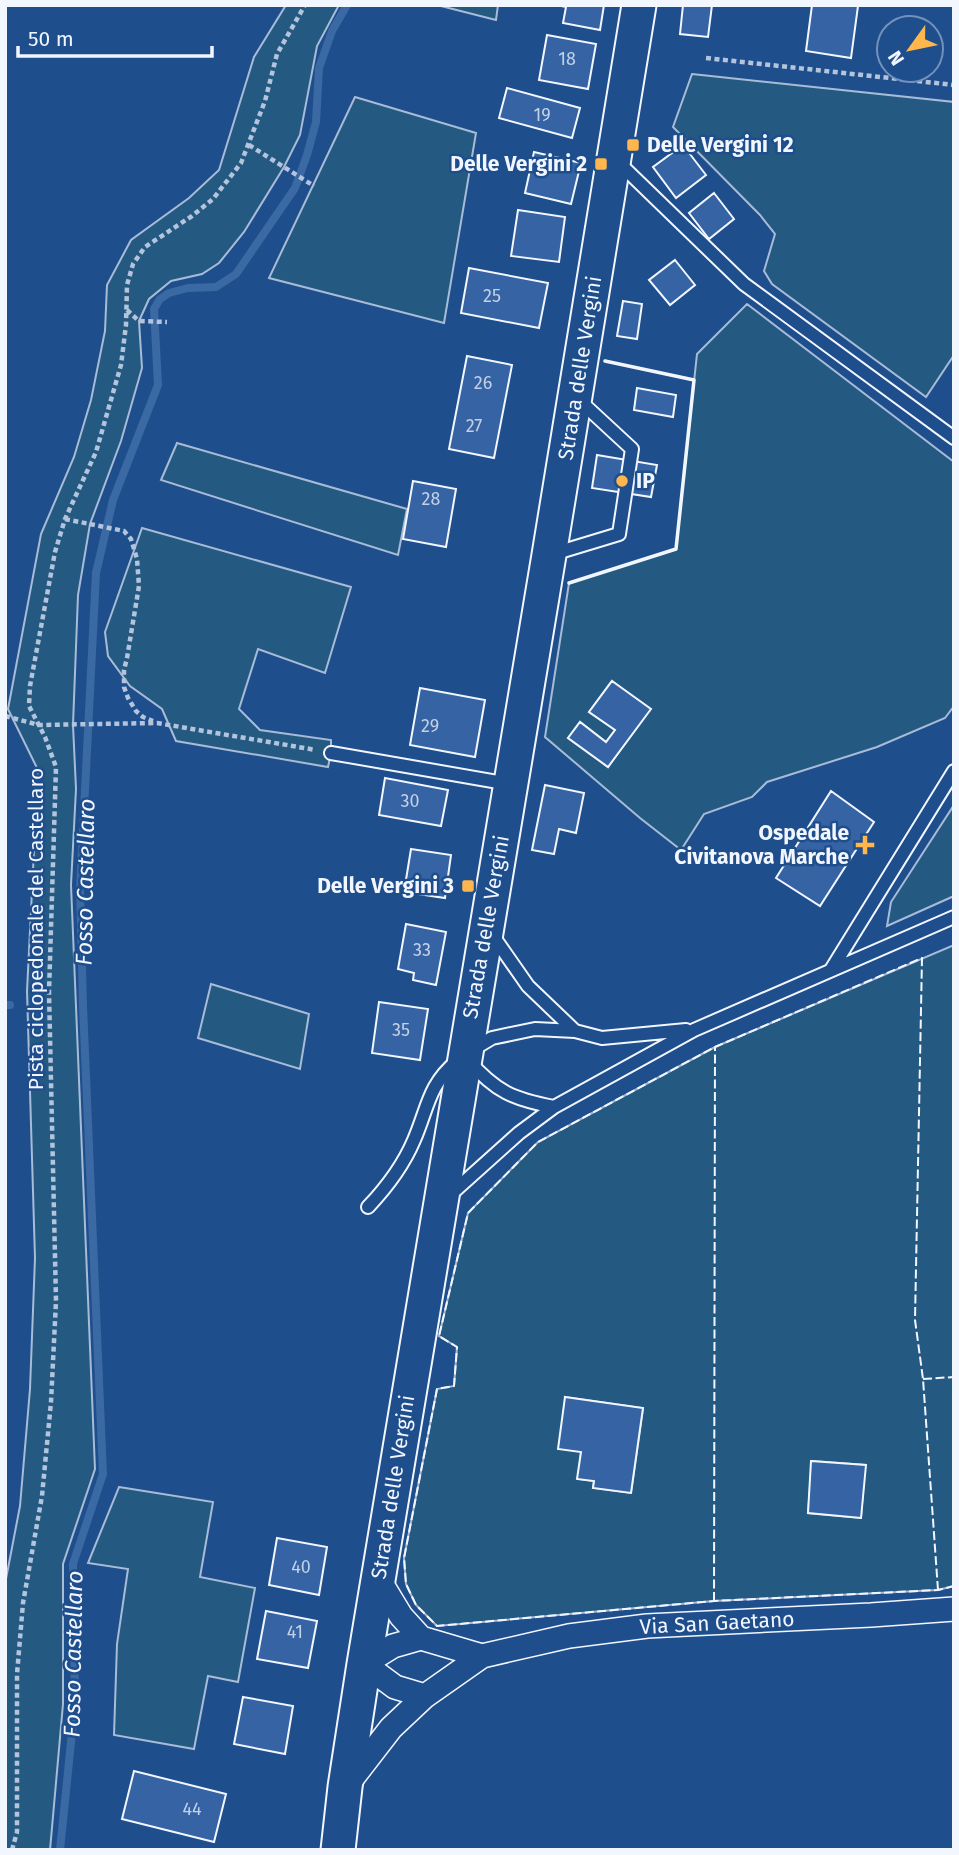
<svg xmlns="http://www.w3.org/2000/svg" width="959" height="1855" viewBox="0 0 959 1855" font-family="'Fira Sans',sans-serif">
<rect width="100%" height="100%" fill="#1f4e8c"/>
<path fill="#245a82" stroke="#a8bbd7" stroke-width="2" fill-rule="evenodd" d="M286 5H339L317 46 300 135 284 167 244 232 219 263 202 274 171 281 149 299 139 321 142 368 121 441 90 524 78 595 73 725 76 789 71 885 95 1469 63 1564V1704L50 1850H5V1584L20 1506 30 1389 35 1258 27 991 38 770 8 709 41 534 74 457 91 400 105 331 107 285 131 240 189 198 219 170 254 57Z
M437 5H498L496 20Z
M692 74 954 102V355L926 397 772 284 764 271 775 234 760 215 673 127Z
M355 97 476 133 444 323 269 278Z
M747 304 954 462V706L945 718 877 747 767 782 752 797 704 814 681 850 640 818 545 737 569 583 676 549 697 354ZM612 681 650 709 608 767 568 738 580 722 606 742 615 730 589 712Z
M177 443 407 509 398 555 161 480Z
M142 528 351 587 325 673 258 649 239 709 260 730 331 740V753L328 767 176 741 162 709 130 686 108 656 105 632Z
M954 805V896L887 926 891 902Z
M954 945V1586L938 1590 714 1601 437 1626 416 1605 406 1584 404 1558 437 1389 454 1386 457 1347 439 1336 468 1213 538 1142 715 1047ZM565 1397 643 1408 631 1493 593 1488 594 1481 578 1479 581 1452ZM812 1461 865 1465 861 1518 808 1513Z
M211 984 309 1014 300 1069 198 1038Z
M119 1487 213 1502 200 1577 255 1588 238 1682 208 1676 194 1749 114 1735 117 1644 128 1569 88 1563Z"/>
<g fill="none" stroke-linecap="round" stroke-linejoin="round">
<path stroke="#3b69a3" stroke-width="8" d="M5 1005H10
M60 1850 75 1703 73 1564 103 1474 83 1006 80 889 96 573 113 500 158 385 154 309 160 299 169 293 188 288 216 287 236 274 295 188 307 155 316 122 319 68 332 31 347 5"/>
</g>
<path fill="#3563a3" stroke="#f2f6ff" stroke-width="2" d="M557 5H604L600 30 563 23 566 7Z
M683 5H712L708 37 680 34Z
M812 5 858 6 851 58 806 51Z
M547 35 596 44 588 89 539 80Z
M507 88 580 108 572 138 499 118Z
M683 145 706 175 676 198 653 167Z
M534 152 581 163 571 204 525 193Z
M714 193 734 219 709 239 689 213Z
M518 210 565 217 559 262 511 256Z
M675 260 695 285 670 305 649 280Z
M469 268 548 283 539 328 461 313Z
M623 301 642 304 637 339 617 336Z
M467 356 512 365 494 458 449 449Z
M637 388 676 395 673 417 634 410Z
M597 455 657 465 651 497 592 488Z
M413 481 456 489 446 547 403 539Z
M612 681 651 709 608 767 568 738 580 722 606 742 615 730 589 712Z
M420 688 485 700 475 757 410 745Z
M385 778 448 790 441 826 379 815Z
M545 785 584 793 576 833 559 829 554 854 532 850Z
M831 791 874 822 820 906 776 878Z
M411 849 451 855 445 898 404 892Z
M406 924 446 932 436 985 413 980 414 973 398 969Z
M379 1002 428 1009 420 1060 372 1053Z
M565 1397 643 1408 631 1493 593 1488 594 1481 577 1479 581 1452 558 1449Z
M811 1461 866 1465 861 1518 808 1513Z
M277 1538 327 1547 319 1595 269 1585Z
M266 1611 317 1621 308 1668 257 1659Z
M243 1697 293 1706 285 1754 234 1744Z
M134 1771 226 1794 214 1842 122 1819Z"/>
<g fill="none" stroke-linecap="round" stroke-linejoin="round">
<g stroke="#f2f6ff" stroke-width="16">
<path id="lane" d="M617 161 744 284 954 438
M553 554 619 534 632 449 579 400
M331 753 510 784
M491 933 528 986 575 1031
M831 970 954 771
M472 1050 492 1038 535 1029 575 1031 602 1038 686 1030
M468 1060C496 1092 513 1099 554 1107
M451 1194 519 1133 554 1107 694 1030 954 917
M368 1207C387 1187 403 1166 414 1140 428 1108 428 1085 457 1061"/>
</g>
<g stroke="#f2f6ff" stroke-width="26">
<path id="street" d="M378 1578 401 1616 421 1638 482 1656
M421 1638 393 1646 364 1664 395 1687 425 1696
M347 1785 391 1728 425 1696 482 1656 569 1636 647 1626 871 1615 954 1609"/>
</g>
<g stroke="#f2f6ff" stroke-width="37">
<path id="secondary" d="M338 1850 345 1787 364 1664 549 555 639 5"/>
</g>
<path stroke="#b3c4dc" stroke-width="4.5" stroke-dasharray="5 3.5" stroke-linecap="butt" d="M706 58 954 85
M249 145 314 186
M127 310 139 321 167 322
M65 519 124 531 131 539 137 559 139 586 127 658 124 670V687L128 698 136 711 143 717 153 721
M5 716 39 725 157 723 316 750
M12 1850 17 1832V1674L23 1603 42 1496 51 1402 56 1301 49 992 56 767 45 737 29 706 30 686 55 552 65 519 96 452 121 365 126 325 127 285 133 264 145 247 192 216 213 199 241 163 265 101 277 54 305 5"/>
<use href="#lane" stroke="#1f4e8c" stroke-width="12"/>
<use href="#street" stroke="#1f4e8c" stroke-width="23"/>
<use href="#secondary" stroke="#1f4e8c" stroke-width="33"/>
<path stroke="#f2f6ff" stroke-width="2" stroke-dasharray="9 3.5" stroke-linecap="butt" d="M923 1379 954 1377
M938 1590 923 1379 915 1320 922 958 715 1047 538 1142 468 1213 439 1336 457 1347 454 1386 437 1389 404 1558 406 1584 416 1605 437 1626 714 1601 938 1590 954 1586
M714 1601 715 1047"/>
<path stroke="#f2f6ff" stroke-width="3.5" d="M569 583 676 549 694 380 605 361"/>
</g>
<g fill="#ffb74d" stroke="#1f4e8c" stroke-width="2.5">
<rect x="626" y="138" width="14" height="14" rx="3.5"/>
<rect x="594" y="157" width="14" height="14" rx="3.5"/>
<circle cx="622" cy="481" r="7"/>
<path d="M861.5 834.5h7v7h7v7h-7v7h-7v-7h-7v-7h7z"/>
<rect x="461" y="879" width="14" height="14" rx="3.5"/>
</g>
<g text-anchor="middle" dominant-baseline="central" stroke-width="5" stroke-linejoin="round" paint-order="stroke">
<g font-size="18" fill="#c3d1e8">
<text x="567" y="59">18</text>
<text x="542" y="115">19</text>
<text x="492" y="296">25</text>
<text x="483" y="383">26</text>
<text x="474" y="426">27</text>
<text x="431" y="499">28</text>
<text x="430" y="726">29</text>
<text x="410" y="801">30</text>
<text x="422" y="950">33</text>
<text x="401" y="1030">35</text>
<text x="301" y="1567">40</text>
<text x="295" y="1632">41</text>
<text x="192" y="1809">44</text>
</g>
<g font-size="21" font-weight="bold" fill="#f2f6ff" stroke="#1f4e8c" text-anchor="end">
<text x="647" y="145" text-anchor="start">Delle Vergini 12</text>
<text x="587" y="164">Delle Vergini 2</text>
<text x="636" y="481" text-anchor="start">IP</text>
<text x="849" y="833">Ospedale<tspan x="849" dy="24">Civitanova Marche</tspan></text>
<text x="454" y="886">Delle Vergini 3</text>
</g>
<g font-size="21" fill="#f2f6ff" stroke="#1f4e8c">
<text transform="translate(580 368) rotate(-81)">Strada delle Vergini</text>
<text transform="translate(486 927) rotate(-80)">Strada delle Vergini</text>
<text transform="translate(36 929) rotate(-90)">Pista ciclopedonale del Castellaro</text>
<text transform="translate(393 1487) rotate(-81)">Strada delle Vergini</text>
<text transform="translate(717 1623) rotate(-3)">Via San Gaetano</text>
</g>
<g font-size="23" font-style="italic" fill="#f2f6ff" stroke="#1f4e8c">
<text transform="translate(85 882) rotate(-89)">Fosso Castellaro</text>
<text transform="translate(73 1654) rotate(-89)">Fosso Castellaro</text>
</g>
</g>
<rect width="959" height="1855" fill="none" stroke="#f2f6ff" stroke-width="14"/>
<g transform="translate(910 49) rotate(237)"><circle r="33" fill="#1f4e8c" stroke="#7391ba" stroke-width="2"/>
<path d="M0-5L12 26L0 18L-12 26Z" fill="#ffb74d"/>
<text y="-10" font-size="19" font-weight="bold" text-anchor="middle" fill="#f2f6ff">N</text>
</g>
<path d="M18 46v10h194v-10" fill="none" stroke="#f2f6ff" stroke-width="3.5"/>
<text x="28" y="46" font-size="21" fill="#f2f6ff" stroke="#1f4e8c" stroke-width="5" paint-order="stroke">50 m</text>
</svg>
